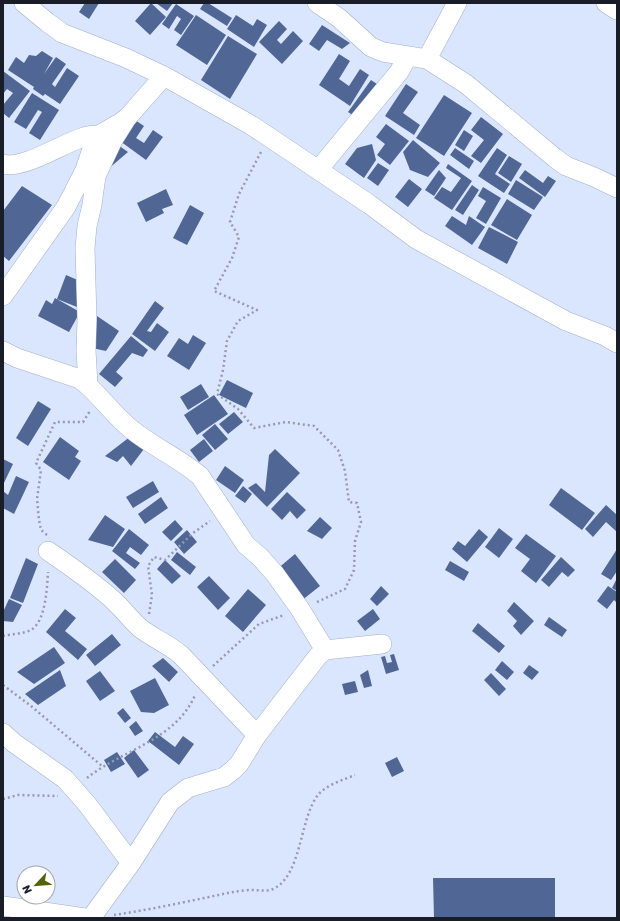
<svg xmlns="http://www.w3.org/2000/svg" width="620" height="921" viewBox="0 0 620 921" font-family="Rubik,sans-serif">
<rect width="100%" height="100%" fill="#dae6fe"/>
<path fill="#506796" d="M85 3H99L89 19 79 12Z
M151 3 166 17 150 35 135 21Z
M156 3H173L167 11Z
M204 3H208L232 18 227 26 200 9Z
M176 4 194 16 181 35 174 30 181 19 177 16 169 29 162 24Z
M196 15 226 35 207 65 176 45Z
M236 15 253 26 257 19 267 25 254 47 227 29Z
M279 21 287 29 277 40 281 44 293 31 303 41 282 64 259 42Z
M322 25 350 43 342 49 327 40 319 51 309 44Z
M228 36 257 54 230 99 201 80Z
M42 51 53 58 44 74 56 57 66 64 52 84 55 87 67 68 79 76 60 104 45 94 43 96 33 89 34 87 8 70 16 57 24 63 29 55 36 56Z
M339 54 350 61 339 79 349 86 360 69 369 75 350 106 319 85Z
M3 71 30 91 9 118 3 113V105L13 93 7 89 3 94Z
M371 80 380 86 357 118 348 112Z
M406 84 418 92 403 113 420 125 414 135 385 116Z
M32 93 59 110 40 140 29 133 42 112 38 110 26 129 14 122Z
M444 95 472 113 444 156 416 138Z
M481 117 503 134 481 163 471 156 484 140 471 130Z
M135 120 144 126 136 138 144 143 153 130 163 137 146 160 120 141Z
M386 124 409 141 390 165 377 155 385 144 376 137Z
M464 130 473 136 464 151 455 145Z
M413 140 440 163 428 177 410 170 403 152Z
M372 144 376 160 364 178 345 164 357 148Z
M118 145 128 152 107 170Z
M455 148 474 161 469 169 450 155Z
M497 148 507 155 495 174 510 184 504 193 478 176Z
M509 156 522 164 511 182 498 173Z
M378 163 389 170 378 186 367 178Z
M448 164 472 181 452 210 434 198 442 187 451 192 461 178 446 168Z
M439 170 446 178 434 196 425 190Z
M525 170 543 183 548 176 556 181 545 197 519 178Z
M409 179 422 189 408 207 395 197Z
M516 180 543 197 534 210 508 194Z
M472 185 479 190 463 215 455 210Z
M22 186 52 205 9 261 3 256V211Z
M483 187 501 198 486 224 476 218 486 201 478 196Z
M166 189 173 205 162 209 164 213 146 222 137 203Z
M507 199 532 215 517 240 491 225Z
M190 205 204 213 187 245 173 238Z
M452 216 466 225 469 216 485 227 472 245 445 226Z
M489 227 518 242 507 264 478 248Z
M66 275 80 281 76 291 83 294 82 309 57 299Z
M55 298 80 312 69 332 38 316 46 300 52 304Z
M155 301 164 308 147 331 151 332 157 323 169 332 155 351 132 334Z
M97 316 119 331 106 351 92 348Z
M193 335 206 343 189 370 167 356 179 338 188 344Z
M131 336 148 350 143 357 132 353 116 372 123 378 115 387 99 374Z
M227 380 253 393 246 408 219 395Z
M201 384 209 397 188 410 180 397Z
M214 395 228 414 197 435 184 415Z
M38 401 51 409 28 446 16 438Z
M234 412 243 422 228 434 219 424Z
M215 424 228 439 215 450 202 435Z
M131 436 144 449 131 466 123 456 117 462 105 456Z
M60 437 79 451 75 457 81 461 69 480 43 462Z
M204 439 213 451 199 462 190 450Z
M275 449 300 473 267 507 248 488 256 483 265 492 269 455Z
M3 459 13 464 3 485Z
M225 466 244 480 235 493 216 480Z
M16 476 29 482 14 514 3 508V491L8 495Z
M153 481 159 492 133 508 126 497Z
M243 486 252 494 245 503 235 496Z
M561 488 595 513 582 530 549 505Z
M287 492 306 510 297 519 290 511 282 520 271 509Z
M161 497 168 508 145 524 138 514Z
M606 505 617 515V532L606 522 593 537 585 529Z
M105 515 125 529 113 547 88 540Z
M320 517 332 528 322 539 307 531Z
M175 520 183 529 171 541 162 532Z
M499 528 513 539 499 558 485 547Z
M129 529 149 545 141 555 130 547 126 553 140 563 135 569 112 551Z
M479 529 488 537 467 562 452 549 458 541 465 546Z
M187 530 197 542 184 554 174 542Z
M526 534 556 556 536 583 521 571 530 559 515 548Z
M617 549V571L611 580 601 574Z
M177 552 196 567 190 575 171 560Z
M295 554 320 586 301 601 276 570Z
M561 557 575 570 568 577 562 572 549 587 541 580Z
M26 558 38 564 23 603 10 598Z
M115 559 136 580 124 593 102 572Z
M165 560 181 576 172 584 157 569Z
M450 561 469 572 464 581 445 570Z
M209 576 230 598 218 610 197 587Z
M617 578V591L612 588Z
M381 586 389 594 377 606 370 599Z
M608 586 617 592V603L614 600 607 609 597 601Z
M248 589 266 605 243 632 225 616Z
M9 599 22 605 13 622 3 621V612Z
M514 602 534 621 521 635 513 626 517 621 507 611Z
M65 609 76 618 65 631 87 649 78 660 46 632Z
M373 609 380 619 365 631 357 621Z
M549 617 567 630 562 637 544 625Z
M478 623 505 646 499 653 472 631Z
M112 634 121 645 95 666 86 655Z
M54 647 65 663 34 684 17 672Z
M394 654 399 670 386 674 381 657 385 656 387 663 392 662 390 655Z
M163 658 178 672 169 682 152 666Z
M502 661 514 672 507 680 495 670Z
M529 665 539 672 532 680 523 673Z
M60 670 66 686 38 705 25 694Z
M368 670 372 686 364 688 360 675Z
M100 671 115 691 100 701 86 681Z
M491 673 506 689 499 696 484 680Z
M155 678 169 705 154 713 141 712 130 691Z
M355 681 358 692 345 695 342 684Z
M123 708 131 718 125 723 117 713Z
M136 721 143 731 135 736 129 727Z
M155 732 175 747 183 736 194 744 179 765 148 741Z
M134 750 149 770 138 778 124 758Z
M117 752 125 764 111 772 104 760Z
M397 757 404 771 392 777 385 763Z
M433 878H555V918H434Z"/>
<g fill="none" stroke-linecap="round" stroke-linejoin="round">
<g stroke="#a2b0cc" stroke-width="20">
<path id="street" d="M24 3 47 22 62 33 126 58 164 76 251 125 369 204 416 239 566 321 605 336 617 343
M317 3 339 18 371 47 383 52 427 59 466 84 555 158 566 166 594 177 617 188
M606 3 617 10
M427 59 457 3
M3 164C23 170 63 143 84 137 89 135 94 135 99 135
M318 170 399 72 408 56
M3 296 66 207 85 170 94 143 99 135 120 123 127 118 164 76
M3 351 17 358 80 379C99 393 112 414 131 429 153 447 179 458 200 476L246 545 261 558 275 574 300 609 325 650
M88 385 86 350 87 319 85 248 87 226 92 205 96 176 113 140 125 121
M48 551C70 566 92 581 112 599 122 608 130 619 140 628 153 638 168 644 181 655L257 735
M3 733 14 743 65 779 87 804 131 863
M3 906 85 918
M91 918 131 863 170 802 188 788 224 777 233 770 239 764 257 735 318 656 325 650 382 644"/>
</g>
<path stroke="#939caf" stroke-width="2.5" stroke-dasharray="2 3" stroke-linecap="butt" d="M261 152 239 194 230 222 239 237 232 258 214 291 257 310 238 321 227 341 223 370 217 394 238 409 254 428 286 422 314 426 338 450 345 471 349 502 357 503 361 522 355 541 354 570 345 589 315 603
M47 535 41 530 39 520 37 499 41 470 36 463 55 422H83L90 411
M149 614 152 595 148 566 154 557 165 560 193 533 210 521
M3 636C11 634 23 634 31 630 46 621 47 587 48 572
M213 666 259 624 284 615
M3 685 31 706 102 766
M87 778C122 750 176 740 195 695
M3 799 18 795 58 796
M114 915C154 909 194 900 233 892 239 891 246 890 252 890 260 890 268 892 275 888 302 873 300 817 318 795 326 785 343 780 355 775"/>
<use href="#street" stroke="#fff" stroke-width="19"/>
</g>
<rect width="620" height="921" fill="none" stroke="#181d27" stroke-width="8"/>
<g transform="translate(36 885) rotate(244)"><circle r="19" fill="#ffffff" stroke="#a3a5a9"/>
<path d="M0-3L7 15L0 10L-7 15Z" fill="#546306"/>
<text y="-6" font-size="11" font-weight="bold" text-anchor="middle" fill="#181d27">N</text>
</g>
</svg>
